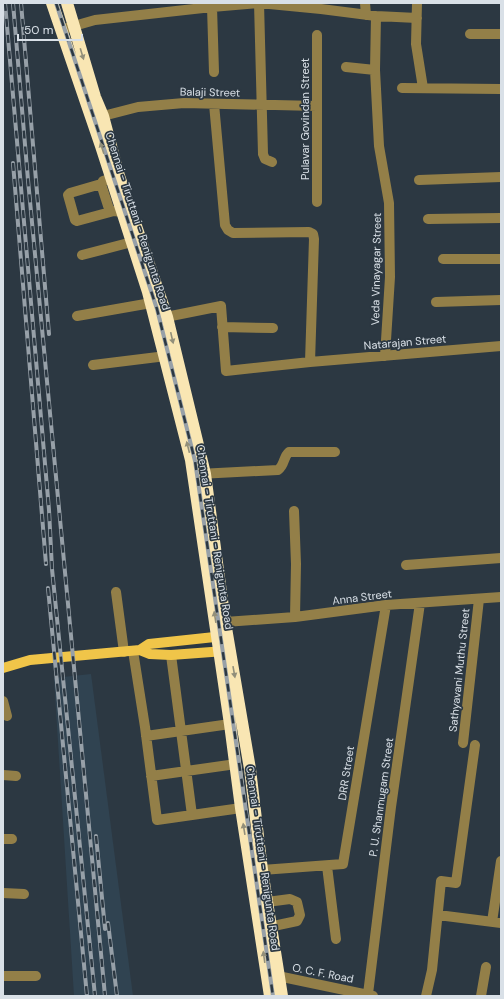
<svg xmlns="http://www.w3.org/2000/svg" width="504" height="999" viewBox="0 0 504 999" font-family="'DM Sans',sans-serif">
<rect width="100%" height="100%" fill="#2c3842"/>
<path fill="#304351" d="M91 674 133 996H74L54 678Z"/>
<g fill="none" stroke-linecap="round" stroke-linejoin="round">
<path stroke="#937f48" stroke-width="10" d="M259 3 263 154 265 159 272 162
M365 3 366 15
M417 3 416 44 423 88
M212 7 259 3 321 9 376 16 417 18
M376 16 375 70 379 146 389 203 390 277 385 356
M67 28 95 20 212 7 214 72
M470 34H501
M346 67 375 70
M402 88 501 89
M214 104 225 225 228 230 233 233 309 232 313 234 314 239 310 362
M103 116 138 107 184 103 317 106
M106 180 103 181 101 184 110 212
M419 180 501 177
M101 184 70 193 68 195 75 220 77 221 114 211 122 212
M317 202V35
M428 219 501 218
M82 255 132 242
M443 259H501
M436 302 501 300
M77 316 151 303
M156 319 221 306 226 371 310 362 501 346
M222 327 273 328
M93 365 166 356
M199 474 278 470C285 465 283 457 289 452H335
M294 511 296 564 295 617
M406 565 501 558
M116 592 124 652
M225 622 295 617 386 605 501 597
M133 651 145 727 157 820 241 808
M171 655 192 815
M3 701 7 716
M146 736 230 724
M463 743 479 599
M3 775 16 776
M151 776 236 764
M3 839H12
M327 866 336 939
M262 870 343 864 386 605
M3 893 24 894
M438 915 501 923
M492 922 501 861
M264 928 297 921 300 915 297 902 290 899 267 902
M273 975 373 996
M3 976H36
M368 994 391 807 420 603
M426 996 432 970 441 881 456 883 475 745
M481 996 486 967"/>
<path stroke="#f0c549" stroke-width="10" d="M140 650 150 654 171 655 225 651
M3 668 30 660 140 650 149 644 224 636"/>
<path stroke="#f9e6b3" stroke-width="12" d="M52 3 101 146 148 292 191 460 230 724 241 808 270 996
M67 3 95 97 103 116 119 176 167 317 205 474 225 622 250 769 262 870 282 996"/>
<g stroke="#97a0a8" stroke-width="4">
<path id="rail" d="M5 3 49 510 52 569 95 996
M13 3 28 180 105 996
M21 3 49 334
M56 3 157 309 195 461 273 996
M13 163 46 564
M48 588 87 996
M96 836 105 929
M108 923 117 996"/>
</g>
<use href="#rail" stroke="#2c3842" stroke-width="2.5" stroke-dasharray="8" stroke-linecap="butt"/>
</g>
<defs><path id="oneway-solid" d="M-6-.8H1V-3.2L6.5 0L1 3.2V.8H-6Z"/></defs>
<g fill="#928f7a">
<use href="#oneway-solid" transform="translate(82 54) rotate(73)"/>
<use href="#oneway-solid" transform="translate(102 148) rotate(-108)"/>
<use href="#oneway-solid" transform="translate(172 338) rotate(77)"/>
<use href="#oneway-solid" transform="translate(188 447) rotate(-104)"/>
<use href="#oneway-solid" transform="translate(215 617) rotate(-99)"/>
<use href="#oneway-solid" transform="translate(234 672) rotate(80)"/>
<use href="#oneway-solid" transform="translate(244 829) rotate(-99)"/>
<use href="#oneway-solid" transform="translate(264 957) rotate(-98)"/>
</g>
<g text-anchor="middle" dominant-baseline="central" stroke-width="3.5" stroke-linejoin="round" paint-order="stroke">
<g font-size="11" fill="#d9e0e7" stroke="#2c3842">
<text transform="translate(210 92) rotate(1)">Balaji Street</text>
<text transform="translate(305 119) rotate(-90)">Pulavar Govindan Street</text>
<text transform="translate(138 221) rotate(72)">Chennai - Tiruttani - Renigunta Road</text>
<text transform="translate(376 269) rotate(-89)">Veda Vinayagar Street</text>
<text transform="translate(405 342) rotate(-5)">Natarajan Street</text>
<text transform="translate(215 537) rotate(81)">Chennai - Tiruttani - Renigunta Road</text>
<text transform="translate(362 597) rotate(-7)">Anna Street</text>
<text transform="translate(459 670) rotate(-84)">Sathyavani Muthu Street</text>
<text transform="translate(346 773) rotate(-81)">DRR Street</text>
<text transform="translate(381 797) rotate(-82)">P. U. Shanmugam Street</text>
<text transform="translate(263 858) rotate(82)">Chennai - Tiruttani - Renigunta Road</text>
<text transform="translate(323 973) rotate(11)">O. C. F. Road</text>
</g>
</g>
<rect width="504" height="999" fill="none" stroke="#d9e0e7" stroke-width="8"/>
<path d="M18 34v6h64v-6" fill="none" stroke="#d9e0e7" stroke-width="2"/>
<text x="24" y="34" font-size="12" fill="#d9e0e7" stroke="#2c3842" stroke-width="3" paint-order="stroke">50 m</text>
</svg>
